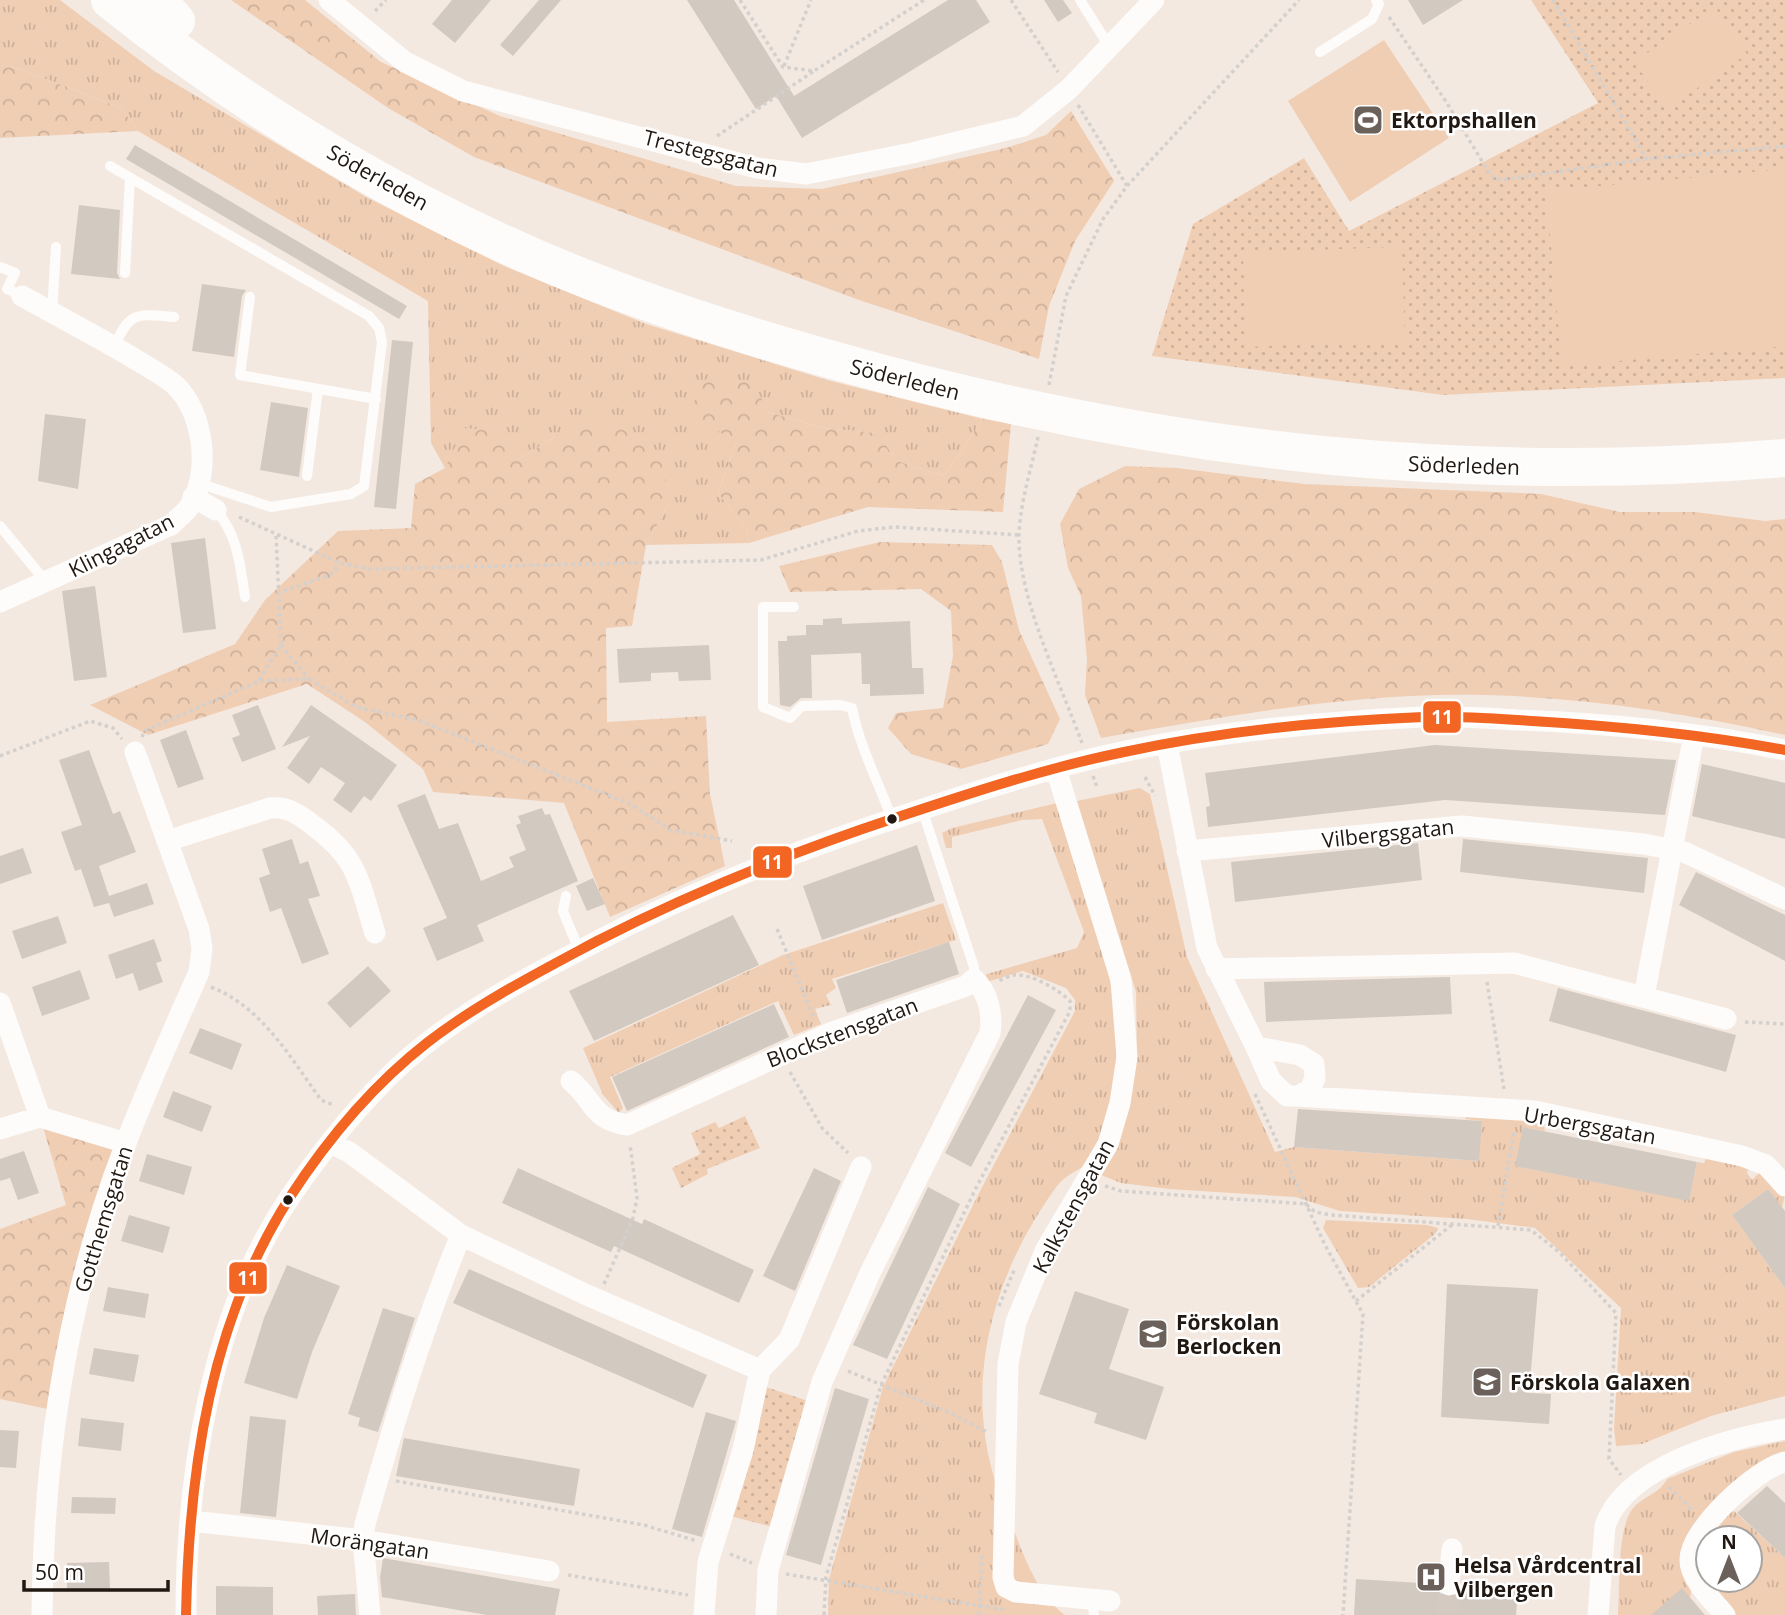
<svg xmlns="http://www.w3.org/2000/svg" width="1785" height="1615" viewBox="0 0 1785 1615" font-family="'Open Sans',sans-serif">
<defs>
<pattern id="grass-tufts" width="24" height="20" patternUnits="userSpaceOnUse" patternTransform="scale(1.75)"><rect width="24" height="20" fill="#f0ceb4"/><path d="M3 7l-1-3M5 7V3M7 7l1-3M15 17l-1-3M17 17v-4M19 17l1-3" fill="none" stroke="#ceb09a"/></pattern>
<pattern id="forest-crowns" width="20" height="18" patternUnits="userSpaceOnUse" patternTransform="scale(1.75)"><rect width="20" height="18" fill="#f0ceb4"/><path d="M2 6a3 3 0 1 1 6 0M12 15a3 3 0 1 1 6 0" fill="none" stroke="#ceb09a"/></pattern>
<pattern id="park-dots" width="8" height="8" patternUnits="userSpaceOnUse" patternTransform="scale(1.75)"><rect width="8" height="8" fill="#f0ceb4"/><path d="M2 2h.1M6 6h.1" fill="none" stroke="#ceb09a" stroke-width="1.8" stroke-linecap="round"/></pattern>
</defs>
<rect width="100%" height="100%" fill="#f4e9e1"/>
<path fill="url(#grass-tufts)" d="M0 0H60L154 71 368 198 504 266 646 324 827 380 983 419 944 476 897 461 876 433 823 428 768 412 736 444 718 493 747 529 749 543 646 545 669 503 557 435 519 459 445 468 431 443 428 301 138 131 121 108 20 69 0 65Z
M1140 788 1150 794 1187 957 1275 1152 1294 1147 1478 1161 1482 1121 1465 1119 1467 1114 1543 1121 1545 1131 1523 1127 1516 1166 1689 1200 1697 1162 1704 1163 1707 1156 1750 1163 1747 1173 1752 1180 1760 1172 1785 1195 1782 1208 1768 1189 1732 1215 1785 1288V1396L1711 1416 1642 1444 1616 1446 1614 1428 1621 1308 1535 1228 1467 1219 1340 1211 1295 1197 1169 1189 1121 1183 1101 1175 1137 1056 1136 992 1077 801Z
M1057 803C1089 904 1133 999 1110 1106 1107 1121 1100 1151 1090 1161 1079 1171 1066 1174 1057 1186 987 1282 958 1399 1006 1511 1021 1546 1033 1591 1065 1615H828L829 1579 883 1387 979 1193 1075 1011V1000L1066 988 1023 971 990 981 983 978 987 974 1077 948 1084 932 1042 819 1022 820 952 837V848H946L942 833 952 828Z
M943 903 956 940 832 979 836 988 826 995 831 1005 815 1009 821 1024 794 1035 778 1001 610 1077 623 1108 619 1113 603 1095 583 1048 783 955Z
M1326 1220 1427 1225 1438 1228 1435 1234 1369 1287 1358 1288 1323 1228Z
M1785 1441V1456L1706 1518 1690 1598 1651 1615H1618C1620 1588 1617 1533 1631 1511 1641 1496 1659 1495 1667 1479L1734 1452Z
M1734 1511 1785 1558V1615H1734L1703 1577 1698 1564 1708 1562V1580H1750V1538H1713L1710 1535C1713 1524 1723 1514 1734 1511Z"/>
<path fill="url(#forest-crowns)" d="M231 0H305L381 62 500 116 736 186 822 189 1006 148 1046 135 1071 111 1114 181 1075 241 1049 306 1039 359 859 300 474 157 388 108Z
M0 65 20 69 121 108 138 131 0 138Z
M706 379 754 383 768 412 823 428 877 433 897 461 944 476 983 419 1011 424 1003 512 868 507 749 543 747 529 718 493 736 444 690 410Z
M612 421 661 459 669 503 646 545 632 626 606 628 607 722 706 716 710 794 725 866 610 917 564 803 433 792 423 769 365 722 307 684 148 735 90 705 235 644 265 600 338 531 411 528 415 484 445 468 464 428 501 431 519 459 557 435Z
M1125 466 1177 468 1304 484 1541 494 1620 512H1695L1765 521 1785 519V735C1662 708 1538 690 1411 696 1307 701 1204 720 1101 738L1085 695 1087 659 1081 596 1068 568 1060 524 1079 489Z
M880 542 992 545 1002 562 1019 630 1060 719 1048 744 961 769 911 754 888 728 896 713 943 708 953 656 951 611 921 589 790 592 779 566Z
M40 1117 126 1143 57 1411 0 1399V1229L66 1205Z"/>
<path fill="url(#park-dots)" d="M1531 0H1785V378L1443 395 1152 356 1193 224 1304 158 1349 231 1598 103Z
M745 1116 760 1148 707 1169 708 1174 681 1188 672 1168 700 1154 691 1133 715 1122 719 1128Z
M763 1386 808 1401 773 1527 730 1516Z"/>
<path fill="#f0ceb4" d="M1715 7 1747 54 1667 109 1634 62Z
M1384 40 1449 138 1350 202 1288 101Z
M1785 169V346L1562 366 1546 191Z
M1402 247 1405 341 1246 347 1243 252Z"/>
<path fill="#d2c9c1" d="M452 0H491L455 43 432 24Z
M539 0H561L513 56 500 45Z
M687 0H734L794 96 948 0H976L990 22 802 138 776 96 756 109Z
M1044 0H1063L1072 13 1058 22Z
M1408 0H1463L1423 25Z
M135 145 407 306 399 319 126 159Z
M79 205 120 210 117 273 120 279 71 274Z
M202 284 246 290 242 296 234 357 192 351Z
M392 340 413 342 396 509 374 507Z
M271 402 308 408 299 477 260 470Z
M45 414 86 419 78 489 38 481Z
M205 538 216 629 183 633 171 543Z
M95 586 107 677 74 681 62 591Z
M842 618V624L910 621 912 668H923L924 694 870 696V684H862L861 653 811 655 812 698H801L790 707 780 705 778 641H787V636L806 635V625H823V619Z
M709 645 711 680 679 681 678 672 651 673V681L619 683 617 649Z
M258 705 276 749 242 762 232 738 240 735 232 715Z
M311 705 397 765 371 801 364 796 351 813 333 800 345 783 321 767 309 784 287 768 310 736 282 747Z
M186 730 204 779 178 788 160 740Z
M1435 745 1676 760 1665 815 1445 800 1208 827 1206 807 1210 806 1205 773Z
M89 750 113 814 120 811 136 852 99 866 109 896 147 883 154 904 114 917 109 903 94 907 81 869 75 871 61 832 82 825 59 760Z
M1702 764 1785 783V839L1692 816Z
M425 794 439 829 458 823 481 881 514 867 509 857 526 850 516 825 521 823 518 816 542 808 545 815 550 814 578 881 477 925 484 941 437 961 423 928 447 918 397 805Z
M292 839 300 864 308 861 320 896 308 899 329 954 302 964 281 908 270 912 259 878 270 874 262 849Z
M1463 839 1648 858 1644 893 1460 872Z
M1418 843 1422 880 1235 902 1231 862Z
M917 845 935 901 822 940 803 886Z
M23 848 32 873 0 884V856Z
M1696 872 1785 915V961L1679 905Z
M593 878 605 904 587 911 576 886Z
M733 915 759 965 594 1041 569 991Z
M58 916 67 943 22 959 12 931Z
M154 939 162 961 156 963 163 982 139 991 133 973 116 979 108 955Z
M949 942 959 974 847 1013 836 980Z
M368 966 391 991 350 1028 327 1003Z
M80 970 90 999 42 1016 32 987Z
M1450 977 1452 1014 1266 1022 1264 982Z
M1558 988 1736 1035 1726 1072 1549 1021Z
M1028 995 1056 1010 971 1167 945 1153Z
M774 1004 789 1037 627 1111 612 1077Z
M200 1028 242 1044 232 1070 189 1053Z
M173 1091 212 1106 202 1132 163 1117Z
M1298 1109 1482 1121 1479 1161 1294 1147Z
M1523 1127 1697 1162 1689 1201 1515 1166Z
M24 1151 39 1193 18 1200 10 1178 0 1181V1159Z
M147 1154 192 1167 184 1195 139 1181Z
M518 1168 642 1224 644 1219 754 1270 739 1303 614 1246 611 1252 502 1203Z
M814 1168 841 1181 795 1291 763 1276Z
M928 1187 960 1204 887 1359 853 1345Z
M1768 1189 1785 1211V1288L1732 1215Z
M129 1215 170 1227 163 1253 121 1241Z
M287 1265 340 1286 312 1352 297 1399 244 1383 264 1318Z
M469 1269 707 1375 693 1408 453 1303Z
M1447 1284 1538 1289 1529 1393 1551 1394 1549 1424 1441 1417Z
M108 1287 149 1294 145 1318 103 1311Z
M1075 1291 1129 1309 1109 1369 1164 1387 1146 1440 1094 1423 1097 1413 1039 1394Z
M383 1308 415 1318 378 1432 358 1426 360 1418 348 1414Z
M94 1348 139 1355 134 1382 89 1374Z
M835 1388 869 1399 821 1565 786 1555Z
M706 1412 736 1421 702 1537 672 1529Z
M250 1416 286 1420 276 1517 240 1513Z
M81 1418 124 1423 121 1451 78 1446Z
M0 1430 19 1431 16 1468 0 1467Z
M404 1438 580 1469 574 1506 396 1476Z
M1767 1486 1785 1503V1558L1737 1513Z
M72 1497 116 1498 115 1514 71 1513Z
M383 1558 560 1589 555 1615H487L382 1597 380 1578Z
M109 1562 110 1589 67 1590V1563Z
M1356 1579 1436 1584 1441 1595 1449 1598 1459 1593 1462 1586 1518 1590 1516 1615H1354Z
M216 1586 273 1587V1615H216Z
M1682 1588 1705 1615H1651Z
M355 1594 356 1615H318L317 1596Z"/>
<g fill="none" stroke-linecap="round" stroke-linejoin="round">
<path stroke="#d4cac2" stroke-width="21" stroke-dasharray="21 10" stroke-linecap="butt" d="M1447 1615 1449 1585"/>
<path stroke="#d3d0cd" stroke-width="3.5" stroke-dasharray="3.5 3.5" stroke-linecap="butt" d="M740 0 783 67 814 71 924 0
M1011 0 1058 72
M1553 0 1647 159
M375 11 386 0
M1389 17 1447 103 1491 176 1501 180 1647 159 1785 146
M784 66 811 0
M1078 105 1127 186
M717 136 814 71
M1049 385 1066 296 1103 219 1127 186 1299 0
M1038 437C1031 470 1018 509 1019 543 1021 604 1061 685 1082 743
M239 517 340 563 370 569 761 560 858 531 894 527 1020 535
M277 593 330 575 340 564
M281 645 309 679
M259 680 281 645 276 534
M142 737 144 731 259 681 309 679 356 707 418 720 628 803 671 830 732 841
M0 756 90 721 113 728 122 739
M1093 776 1097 787
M1145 777 1155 796
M777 929 814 1018
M1487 982 1504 1089
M211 987C262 1007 290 1057 321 1100L334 1105
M1745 1022 1785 1024
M790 1072 822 1128 848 1153
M1255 1094 1325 1245 1363 1314 1343 1615
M1105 1186 1121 1191 1306 1204 1315 1212 1331 1215 1531 1230 1559 1252 1616 1313 1609 1459 1621 1475
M1498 1226 1514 1130
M604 1284 633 1218 637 1198 630 1144
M1356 1301 1453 1224
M999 1306 1015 1268
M848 1371 950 1413 987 1432
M396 1481 644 1525 697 1541
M1669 1487 1693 1511
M730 1554 752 1563
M786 1574 1006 1610
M568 1575 688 1595
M824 1615 826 1577 881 1385 977 1186 1070 1011V1001C1059 990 1031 973 1014 975 1009 976 1003 979 998 981
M979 1615 982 1554"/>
<path stroke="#fdfcfa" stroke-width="10" d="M1080 0 1109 46
M1320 52 1372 19 1379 4 1376 0
M110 166 369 316 379 328 382 342 364 486 351 494 271 507 198 483
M0 267 15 273 7 289 22 296
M125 273 130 178
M250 297 240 375 376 399
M52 312 56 247
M114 347C130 311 136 314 174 317
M307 476 318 389
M216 510C238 536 240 564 245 597
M0 526 46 582
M794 607H763V707L790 718 802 706 840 705 852 708C860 748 878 781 892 819
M922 809 974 967V979
M566 896 563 911 579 950
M1092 1600 1094 1615"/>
<path stroke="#fdfcfa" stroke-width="21" d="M329 0 405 62 463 91 757 168 806 174 912 153 1023 126 1069 89 1154 0
M193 497 216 510
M0 602 171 525C177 519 185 513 190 506 211 473 204 412 175 385 162 374 144 365 130 356 94 335 58 316 22 296
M1167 744 1207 948 1256 1047 1300 1055 1314 1064 1315 1078 1310 1090 1298 1096H1287L1271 1081 1256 1047
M1056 769 1121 980 1127 1057 1120 1103 1108 1144 1046 1249 1016 1322 1008 1364 1003 1577 1006 1587 1016 1592 1110 1601
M167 841 270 808C288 806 300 815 314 826 359 859 359 882 375 933
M1187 851 1462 826 1644 844 1684 852 1785 899
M1216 969 1514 963 1726 1019
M1644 996 1694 735
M0 1003 40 1117
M571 1081C595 1101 591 1119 627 1125L830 1033 966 986 974 979C988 992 993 1014 990 1033L870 1273 822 1382 768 1570 766 1615
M1298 1096 1535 1111 1742 1156 1766 1165 1785 1186
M40 1117 126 1143
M0 1129 40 1117
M330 1143 349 1152 461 1235 587 1295 760 1370
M191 1521 363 1540 549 1571
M1449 1585 1452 1549
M42 1615C43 1454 68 1293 126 1143 148 1085 174 1029 199 972L202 949 199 929 135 752
M186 1615C186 1477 211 1314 290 1197 323 1149 361 1101 404 1062 459 1013 523 980 588 946 683 895 782 856 884 822 950 800 1016 778 1083 761 1191 734 1312 722 1423 717 1454 716 1486 718 1517 720 1607 723 1696 732 1785 750
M370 1615 363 1540 365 1524C393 1426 422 1329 461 1235
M704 1615 708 1562 743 1450 760 1370 789 1340 861 1167
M1598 1615 1605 1526C1625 1466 1728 1438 1785 1429
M1725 1615C1713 1600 1690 1580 1690 1560 1689 1530 1757 1468 1785 1462"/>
<path stroke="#fdfcfa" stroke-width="38" d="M110 0C255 116 421 215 594 282 689 319 786 348 884 374 1186 454 1472 484 1785 458
M157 0 176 21"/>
<g stroke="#fff" stroke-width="16">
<path id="bus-1" d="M186 1615C189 1470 210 1322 290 1197 327 1140 374 1084 428 1042 480 1002 539 972 597 941 693 892 792 852 895 818 970 793 1046 768 1124 752 1222 731 1323 721 1423 717 1454 716 1486 718 1517 720 1607 725 1696 733 1785 750"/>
</g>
<use href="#bus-1" stroke="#f26522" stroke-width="10"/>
</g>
<defs>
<g id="stadium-square" transform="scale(1.575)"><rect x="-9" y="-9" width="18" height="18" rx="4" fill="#6b615a" stroke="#fff"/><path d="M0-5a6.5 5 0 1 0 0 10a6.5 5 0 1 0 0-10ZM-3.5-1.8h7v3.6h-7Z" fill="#fff"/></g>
<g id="school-square" transform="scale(1.575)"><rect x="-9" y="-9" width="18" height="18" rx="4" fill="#6b615a" stroke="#fff"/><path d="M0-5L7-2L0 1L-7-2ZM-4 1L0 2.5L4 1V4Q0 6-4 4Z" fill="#fff"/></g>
<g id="hospital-square" transform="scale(1.575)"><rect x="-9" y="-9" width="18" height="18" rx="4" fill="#6b615a" stroke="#fff"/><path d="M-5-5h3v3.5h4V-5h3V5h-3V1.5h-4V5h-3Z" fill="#fff"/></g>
</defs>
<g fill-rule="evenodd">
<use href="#stadium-square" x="1368" y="120"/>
<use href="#school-square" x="1153" y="1334"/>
<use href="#school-square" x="1487" y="1382"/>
<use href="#hospital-square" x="1431" y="1577"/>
</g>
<g fill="#211812" stroke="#fff" stroke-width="2.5">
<circle cx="892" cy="819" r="6"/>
<circle cx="288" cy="1200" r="6"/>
</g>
<g text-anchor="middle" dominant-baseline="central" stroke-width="5" stroke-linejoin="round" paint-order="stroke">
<g font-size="21" font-weight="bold" fill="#211812" stroke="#fff" text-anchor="start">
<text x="1391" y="120">Ektorpshallen</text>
<text x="1176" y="1322">Förskolan<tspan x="1176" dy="24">Berlocken</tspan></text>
<text x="1510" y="1382">Förskola Galaxen</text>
<text x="1454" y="1565">Helsa Vårdcentral<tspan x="1454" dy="24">Vilbergen</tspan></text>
</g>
<g font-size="21" fill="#211812" stroke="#fff">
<text transform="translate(711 153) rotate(14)">Trestegsgatan</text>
<text transform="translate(378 177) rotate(29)">Söderleden</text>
<text transform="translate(905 379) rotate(14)">Söderleden</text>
<text transform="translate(1464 465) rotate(2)">Söderleden</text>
<text transform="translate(121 545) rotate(-27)">Klingagatan</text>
<text transform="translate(1388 833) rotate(-6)">Vilbergsgatan</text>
<text transform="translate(842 1032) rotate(-21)">Blockstensgatan</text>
<text transform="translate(1590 1125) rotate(10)">Urbergsgatan</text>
<text transform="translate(1073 1206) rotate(-62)">Kalkstensgatan</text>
<text transform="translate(103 1219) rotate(-73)">Gotthemsgatan</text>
<text transform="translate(370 1543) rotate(8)">Morängatan</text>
</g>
</g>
<g stroke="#fff" stroke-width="2.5">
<rect x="1422" y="700" width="40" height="34" rx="7" fill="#f26522"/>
<rect x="752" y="845" width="41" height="34" rx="7" fill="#f26522"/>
<rect x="228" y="1261" width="40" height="34" rx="7" fill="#f26522"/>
</g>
<g font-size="19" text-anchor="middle" font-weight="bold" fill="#fff">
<text x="1442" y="724">11</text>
<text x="772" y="869">11</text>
<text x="248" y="1285">11</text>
</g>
<g transform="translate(1729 1559)"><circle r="33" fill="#ffffff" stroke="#a6a3a0" stroke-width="2"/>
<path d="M0-5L12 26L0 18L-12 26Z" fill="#6b615a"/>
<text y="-10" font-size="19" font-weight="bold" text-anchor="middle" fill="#211812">N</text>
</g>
<path d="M24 1580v10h144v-10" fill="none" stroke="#211812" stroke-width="3.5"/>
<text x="35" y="1580" font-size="21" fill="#211812" stroke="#ffffff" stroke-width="5" paint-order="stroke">50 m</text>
</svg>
